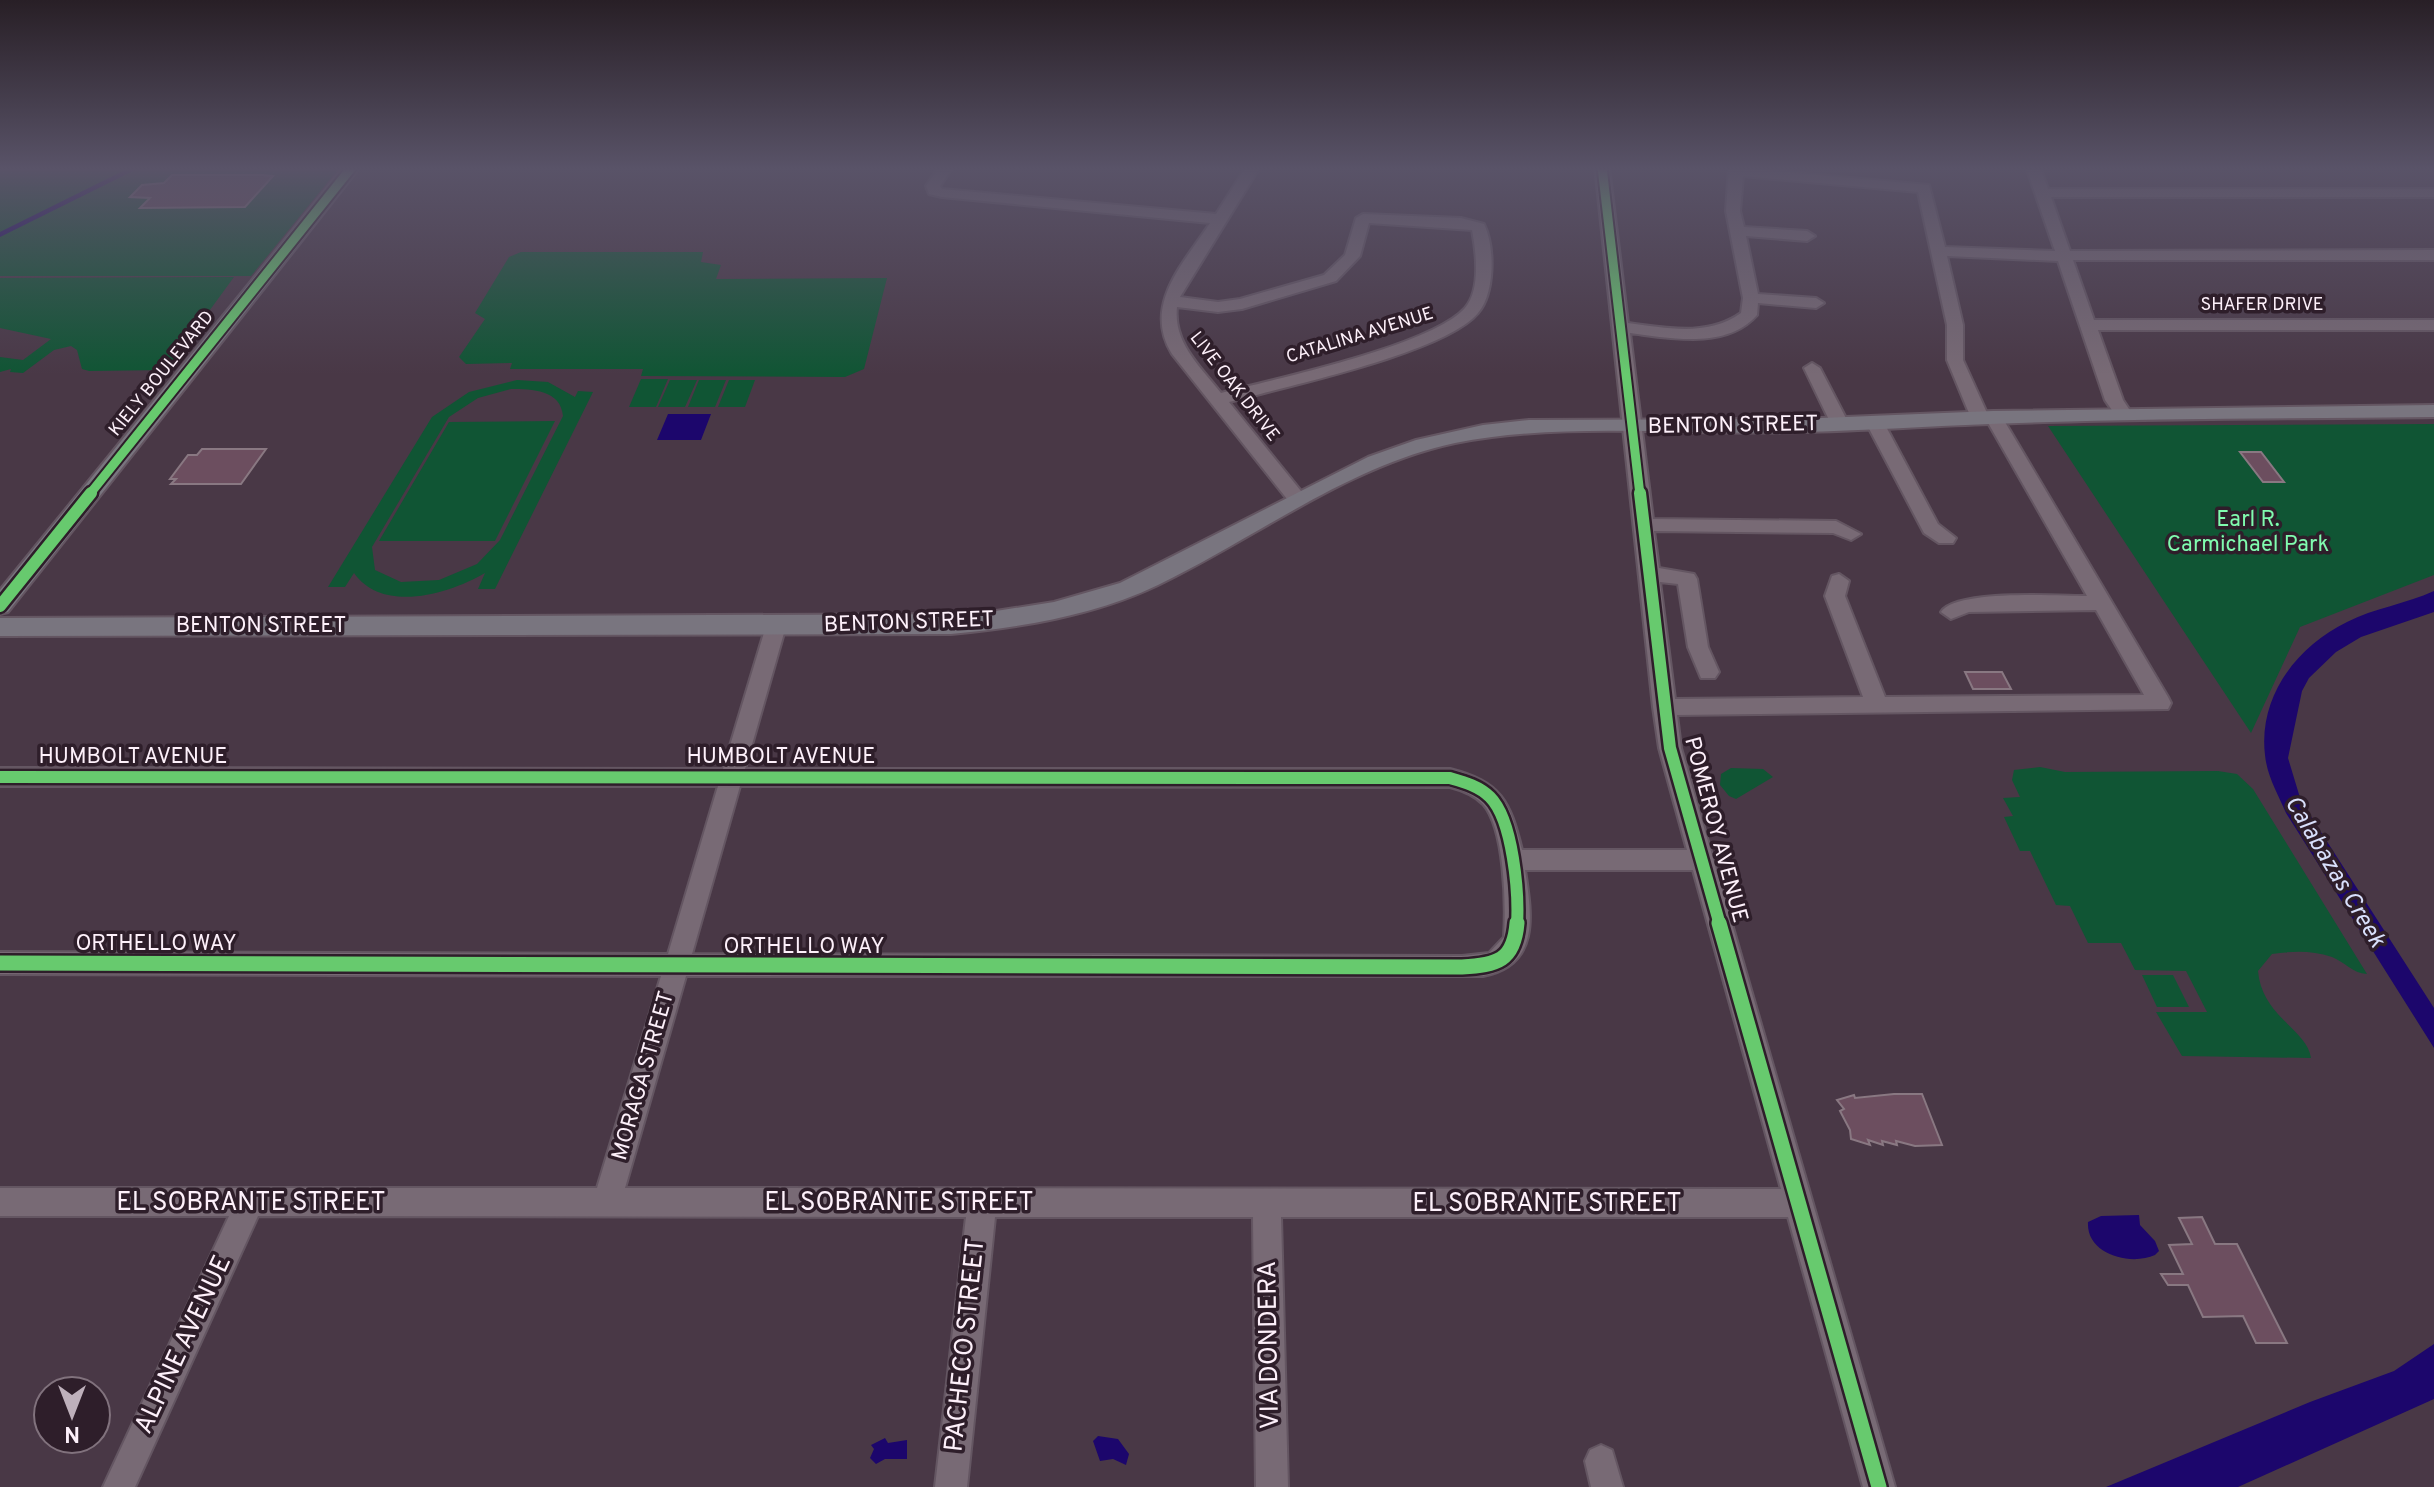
<svg xmlns="http://www.w3.org/2000/svg" width="2434" height="1487" viewBox="0 0 2434 1487" font-family="Overpass,sans-serif">
<rect width="100%" height="100%" fill="#493846"/>
<path fill="#105534" fill-rule="evenodd" d="M0 167H340L251 276H0Z
M521 252H703L701 262 721 265 716 279 887 278 864 369 845 377 641 376 643 369H510L512 363 466 364 459 357 485 319 475 313 509 257Z
M234 277 166 370 89 371 82 369 77 350 71 346 54 350 23 373 10 372 11 369 0 372V357L23 360 51 339 0 328V278Z
M641 379H668L656 407H629Z
M517 380 548 382 575 397 578 391 593 392 495 589H478L485 573C449 594 383 614 354 573L345 587H328L432 417 469 392ZM511 389C532 389 561 390 563 416L500 540 477 564 439 580 401 582 375 570 372 547 449 417 478 398Z
M670 380H697L685 407H658Z
M699 380H726L715 407H688Z
M729 380H755L745 407H718Z
M555 421 495 541H379L449 422Z
M2434 424V575L2300 627 2251 733 2048 426Z
M2040 767 2065 772 2218 771 2237 774 2253 789 2367 974C2352 973 2345 962 2332 957 2311 950 2293 951 2272 954L2258 971C2262 1017 2307 1029 2311 1058L2182 1056 2156 1012H2207L2186 971 2135 970 2121 943H2088L2070 906 2056 905 2030 851H2020L2004 817 2013 816 2003 798 2020 797 2012 780 2014 770Z
M1731 768 1763 769 1773 777 1736 799 1729 796 1720 785 1721 774Z
M2142 975H2173L2189 1007H2157Z"/>
<path fill="#1c066c" d="M131 167H141L0 237V232Z
M668 414H711L701 440H657Z
M2434 591V612L2361 637 2336 652 2309 678 2302 691 2288 758 2301 801 2434 1008V1048L2286 813C2278 794 2267 776 2265 755 2258 697 2297 646 2347 622 2374 608 2406 604 2434 591Z
M2139 1215 2140 1225 2155 1241 2159 1251 2155 1255C2131 1266 2086 1255 2088 1222L2101 1216Z
M2434 1344V1399L2238 1487H2106L2310 1402 2394 1371Z
M1098 1436 1118 1439 1129 1454 1126 1465 1113 1459 1100 1461 1093 1441Z
M885 1438 888 1443 907 1440V1459H885L876 1464 870 1458 874 1449 871 1445Z"/>
<path fill="#6c4e5f" stroke="#897882" stroke-width="2" d="M172 175H263L273 176 245 207 140 208 150 198 130 197 142 185 164 183Z
M202 449H266L241 484H171L176 479H170L188 455H197Z
M2240 452H2261L2284 482H2263Z
M1965 672H2002L2011 689H1973Z
M1894 1094H1922L1942 1145 1915 1146 1896 1141 1897 1145 1882 1141 1883 1145 1868 1140 1870 1145 1851 1139 1850 1130 1840 1111 1844 1109 1837 1100 1854 1095 1855 1098Z
M2202 1217 2215 1244H2237L2287 1343H2256L2243 1316 2203 1317 2188 1285H2168L2161 1274H2183L2169 1245 2192 1244 2179 1218Z"/>
<g fill="none" stroke-linecap="round" stroke-linejoin="round">
<g stroke="#645662" stroke-width="4">
<path id="minor" d="M939 167H953L940 186 942 189 1216 214 1246 167H1260L1180 297 1218 302 1240 299 1324 275 1345 255 1356 218 1363 214 1461 218 1484 224C1495 247 1495 293 1478 313 1445 353 1283 387 1229 402L1305 496 1307 500 1298 506 1291 504 1172 354C1142 305 1184 263 1210 223L942 197 929 194 926 186ZM1369 223 1472 230C1476 251 1481 290 1465 308 1431 346 1275 379 1221 393 1201 367 1173 343 1177 307L1218 312 1242 309 1336 281 1360 256Z
M1595 167H1609L1628 323C1667 328 1707 337 1741 313L1743 298 1726 211 1729 167 1929 185 1945 247 2055 251 2026 167H2040L2048 189H2434V197H2051L2070 251 2434 250V260H2073L2094 320H2434V330H2098L2123 400 2133 415 2124 420 2118 419 2105 400 2058 261 1947 256 1963 325V360L1987 413 1993 412 2002 417 2168 697 2171 703 2168 709 1677 715 1681 748 1895 1487H1863L1788 1217H1281L1288 1487H1256L1253 1217H995L967 1487H935L966 1217 258 1216 135 1487H103L229 1216H0V1188H597L661 976 0 974V952L668 954 718 786H0V768L723 769 766 626 776 619 786 626 745 769H1450C1501 782 1510 801 1522 850H1687L1659 748 1653 707ZM1743 176 1918 192 1947 325V360L1971 418 1980 423 1987 421 2087 596C2059 596 1956 589 1941 612L1951 619 1969 612 2096 610 2144 695 1885 697 1845 596 1849 581 1839 574 1832 576 1825 596 1863 697 1675 699 1660 582 1678 584 1688 647 1701 678H1715L1719 672 1708 647 1697 579 1694 574 1659 568 1654 531 1833 533 1851 540 1861 534 1836 521 1653 519 1630 333C1670 338 1726 350 1757 315L1758 303 1816 308 1824 303 1816 298 1758 294 1746 236 1807 241 1815 236 1807 231 1744 227 1740 211ZM740 786 1450 787C1462 790 1474 795 1483 804 1505 829 1506 905 1504 937L1489 953 1462 956 692 954ZM1525 870H1693L1781 1189 625 1188 686 976H1483C1540 965 1532 916 1525 870Z
M1812 363 1820 368 1849 424 1846 428H1834L1831 424 1804 368Z
M1874 416 1883 421 1938 524 1956 538 1953 543H1939L1924 533 1865 421Z
M1601 1445 1612 1450 1623 1487H1591L1585 1461 1590 1450Z"/>
</g>
<g stroke="#645662" stroke-width="4">
<path id="major" d="M344 167H360L8 612 0 614V590Z
M2434 405V417C2286 419 2138 418 1990 424 1926 426 1862 431 1799 432 1687 436 1565 421 1455 443 1347 466 1256 538 1158 585 1093 616 1022 627 951 634L0 636V618L977 614 1054 602 1120 583 1368 457 1416 440 1483 425 1529 420 1797 419 1993 411Z"/>
</g>
<use href="#minor" fill="#786a75" fill-rule="evenodd"/>
<use href="#major" fill="#79757f" fill-rule="evenodd"/>
<g stroke="#2e1e2a" stroke-width="13">
<path id="cycleway-far2" d="M1602 167 1640 495
M89 495 352 167"/>
</g>
<g stroke="#2e1e2a" stroke-width="17">
<path id="cycleway-far1" d="M1640 493 1670 748 1720 925
M0 606 91 493
M0 777 1450 778C1464 782 1479 786 1490 797 1513 820 1519 893 1517 925"/>
</g>
<g stroke="#2e1e2a" stroke-width="20">
<path id="cycleway" d="M1719 923 1879 1487
M0 963 1462 967C1497 965 1514 961 1517 923"/>
</g>
<use href="#cycleway-far2" stroke="#67ca6e" stroke-width="9"/>
<use href="#cycleway-far1" stroke="#67ca6e" stroke-width="12"/>
<use href="#cycleway" stroke="#67ca6e" stroke-width="15"/>
</g>
<linearGradient id="sky" x2="0" y2="1"><stop stop-color="#281f26"/><stop offset="0.45" stop-color="#595368"/><stop offset="1" stop-color="#595368" stop-opacity="0"/></linearGradient>
<rect width="2434" height="375" fill="url(#sky)"/>
<g text-anchor="middle" dominant-baseline="central" stroke-width="7" stroke-linejoin="round" paint-order="stroke">
<g font-size="18" fill="#fdf0fa" stroke="#2e1e2a">
<text x="2262" y="305">SHAFER DRIVE</text>
<text transform="translate(1360 336) rotate(-17)">CATALINA AVENUE</text>
<text transform="translate(162 374) rotate(-51)">KIELY BOULEVARD</text>
<text transform="translate(1234 387) rotate(52)">LIVE OAK DRIVE</text>
</g>
<g font-size="22" fill="#fdf0fa" stroke="#2e1e2a">
<text transform="translate(1733 426) rotate(-1)">BENTON STREET</text>
<text transform="translate(909 623) rotate(-2)">BENTON STREET</text>
<text x="261" y="626">BENTON STREET</text>
<text x="133" y="757">HUMBOLT AVENUE</text>
<text x="781" y="757">HUMBOLT AVENUE</text>
<text transform="translate(1715 830) rotate(75)">POMEROY AVENUE</text>
<text x="156" y="944">ORTHELLO WAY</text>
<text x="804" y="947">ORTHELLO WAY</text>
<text transform="translate(644 1076) rotate(-74)">MORAGA STREET</text>
</g>
<g font-size="22" fill="#80fbaf" stroke="#2e1e2a">
<text x="2248" y="520">Earl R.<tspan x="2248" dy="25">Carmichael Park</tspan></text>
</g>
<g font-size="24" font-style="italic" fill="#d9e0fc" stroke="#2e1e2a">
<text transform="translate(2334 872) rotate(59)">Calabazas Creek</text>
</g>
<g font-size="26" fill="#fdf0fa" stroke="#2e1e2a">
<text x="251" y="1203">EL SOBRANTE STREET</text>
<text x="899" y="1203">EL SOBRANTE STREET</text>
<text x="1547" y="1204">EL SOBRANTE STREET</text>
<text transform="translate(184 1345) rotate(-65)">ALPINE AVENUE</text>
<text transform="translate(966 1345) rotate(-84)">PACHECO STREET</text>
<text transform="translate(1270 1345) rotate(-91)">VIA DONDERA</text>
</g>
</g>
<g transform="translate(72 1415) rotate(180)"><circle r="38" fill="#2e1e2a" stroke="#81727d" stroke-width="2"/>
<path d="M0-6L14 30L0 20L-14 30Z" fill="#beb0bb"/>
<text y="-12" font-size="22" font-weight="bold" text-anchor="middle" fill="#fdf0fa">N</text>
</g>
</svg>
